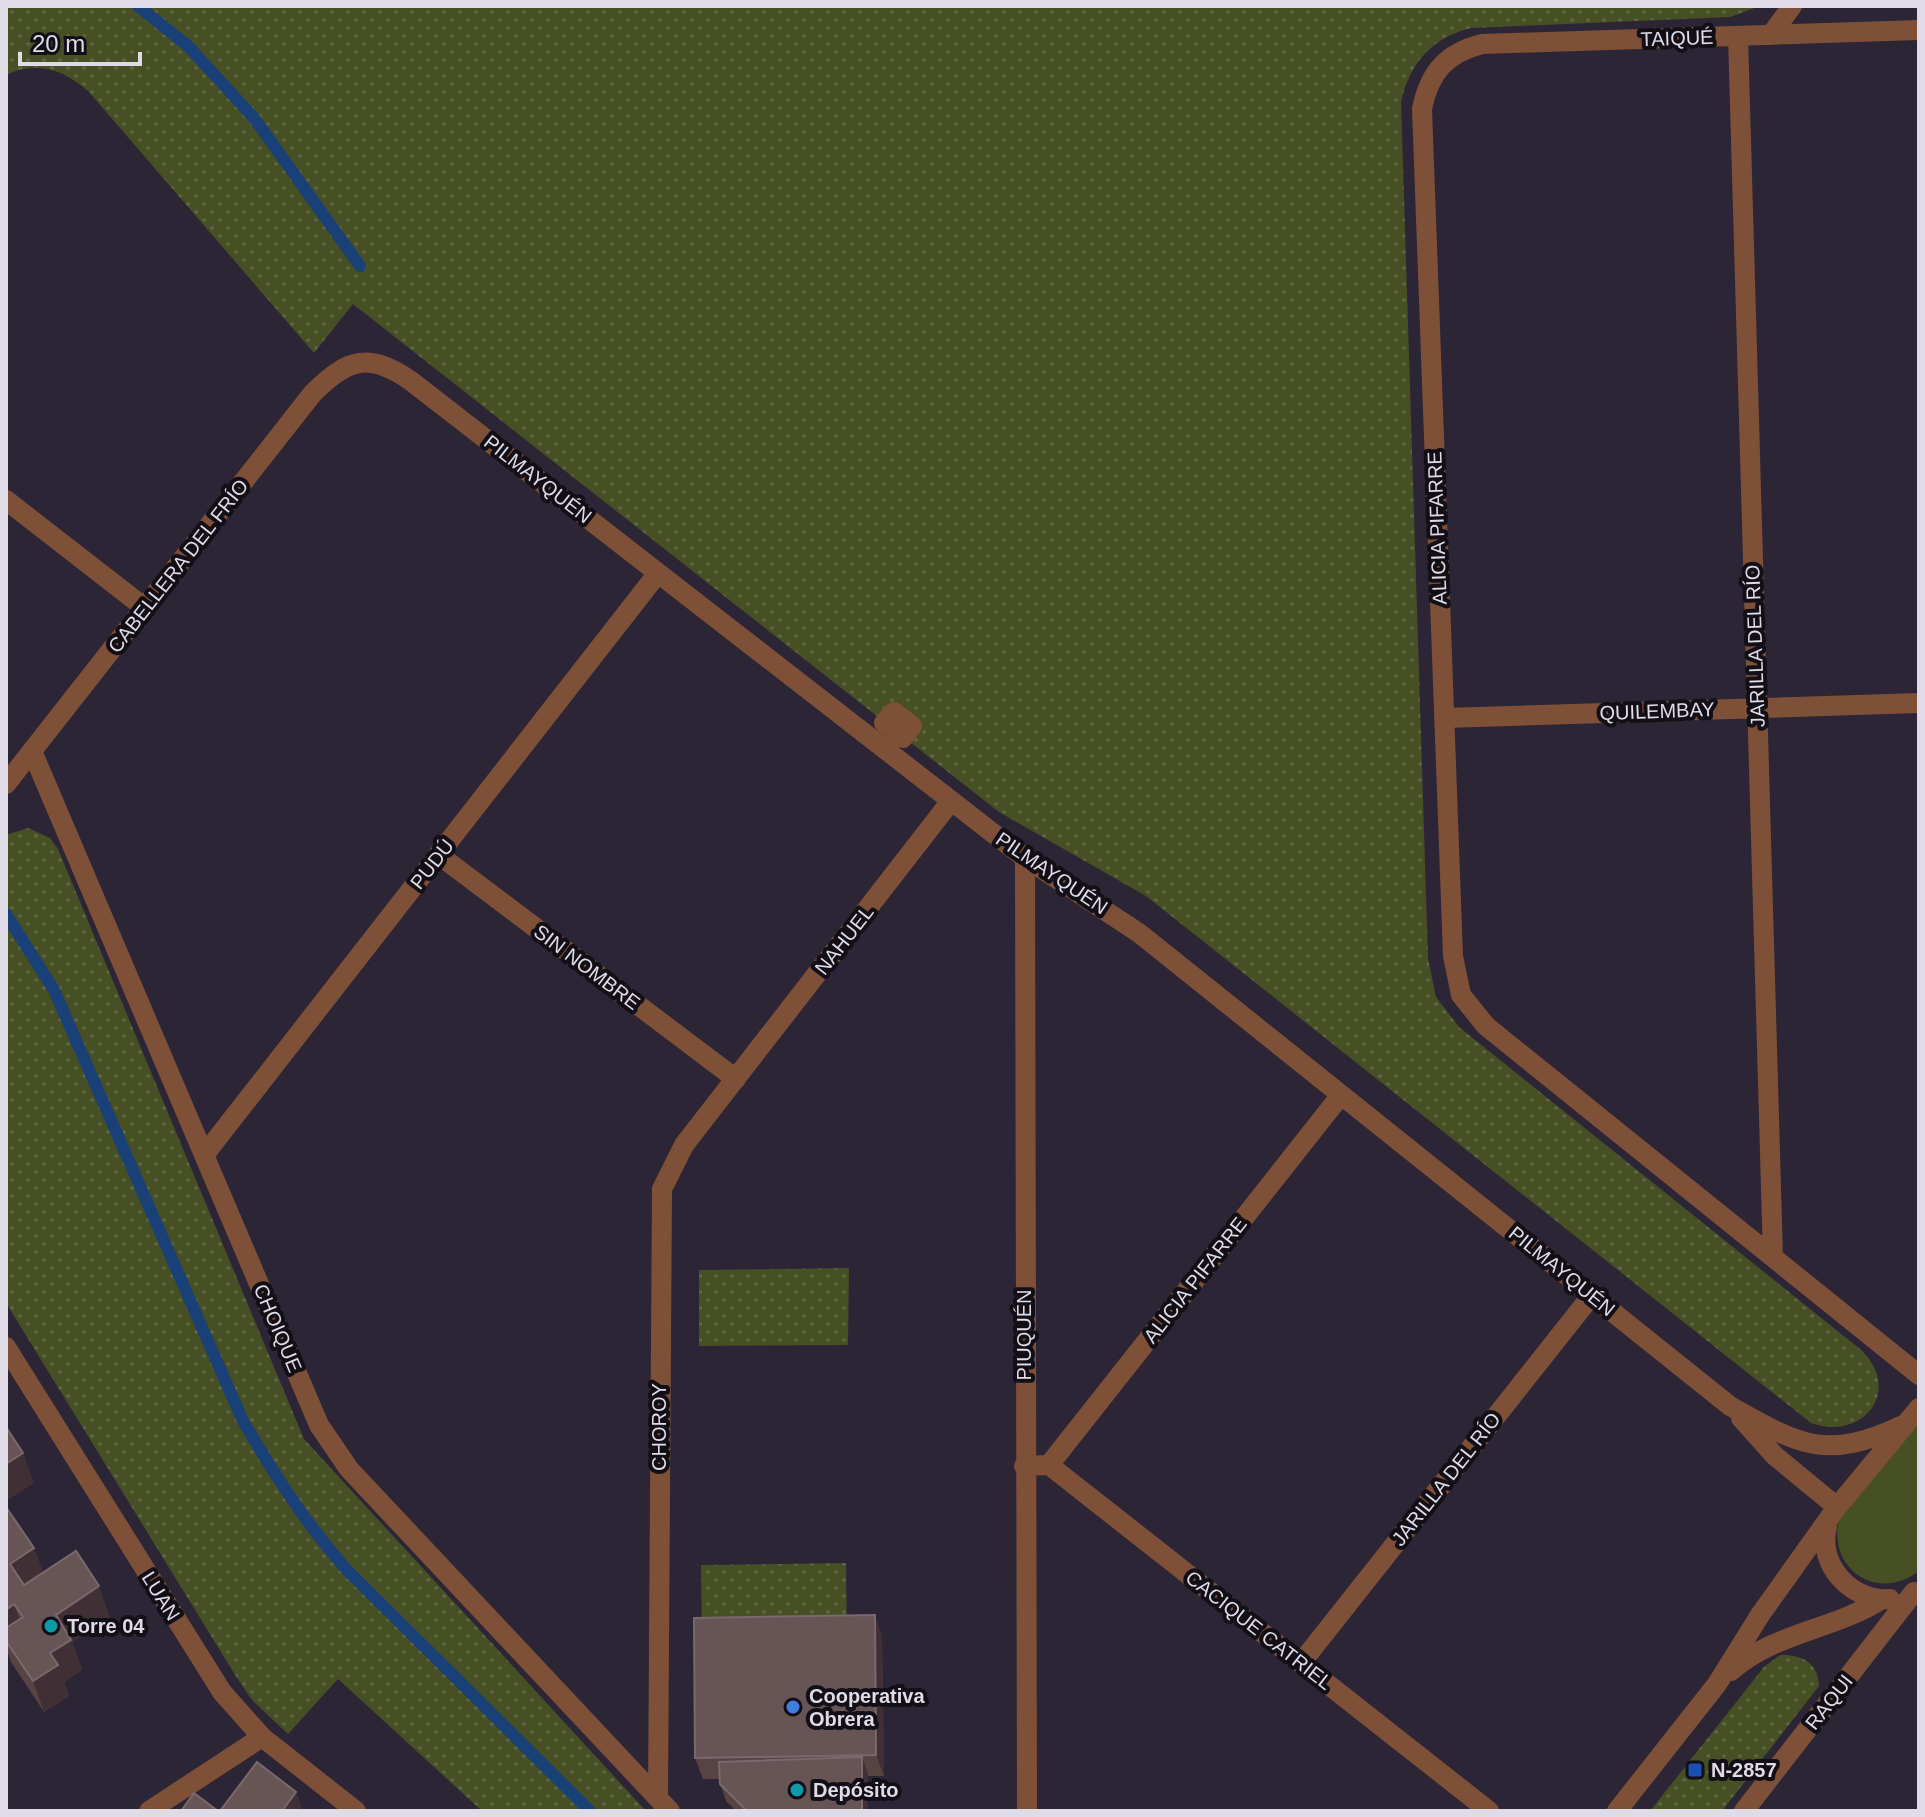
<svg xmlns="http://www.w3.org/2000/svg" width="1925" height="1817" viewBox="0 0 1925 1817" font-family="Helvetica,sans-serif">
<defs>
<pattern id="grass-dots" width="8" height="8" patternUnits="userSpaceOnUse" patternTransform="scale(2)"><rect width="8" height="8" fill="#474f24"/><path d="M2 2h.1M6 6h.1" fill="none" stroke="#616844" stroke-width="1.8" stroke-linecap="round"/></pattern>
</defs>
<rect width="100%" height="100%" fill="#2b2535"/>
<path fill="url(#grass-dots)" d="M6 6H1760L1730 17 1471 28C1431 38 1410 63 1401 102L1428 958 1436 997 1459 1027 1860 1349C1904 1390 1863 1442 1811 1423L1146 896 999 812 353 304 314 353 89 92C64 70 38 60 6 75Z
M28 828 50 838 58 849 304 1439 646 1811H482L338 1679 288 1734 252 1700 237 1678 6 1303V835Z
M849 1268 848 1345 699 1346V1270Z
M846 1563 847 1637 702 1639 701 1565Z
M1780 1655C1801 1654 1819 1663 1819 1686L1722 1811H1650L1764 1667Z"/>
<path fill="#474f24" d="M1919 1421V1571C1878 1603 1827 1569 1839 1519Z"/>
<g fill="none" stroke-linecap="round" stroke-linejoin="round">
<path stroke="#194177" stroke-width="12" d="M138 6 188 46 254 118 360 266
M6 914 54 990 243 1421C274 1474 306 1524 347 1570L590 1811"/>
<path stroke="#7f5038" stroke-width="20" d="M1919 30 1482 44C1446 53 1429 73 1422 109L1453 956 1461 995 1486 1026 1919 1375
M1771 35 1792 6
M1738 36 1773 1257
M6 500 145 608
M894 712 912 726 903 738 884 723Z
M1444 718 1919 703
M32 751 319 1425 349 1469 670 1811
M6 784 313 393C348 358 369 352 411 381L1025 858 1139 933 1730 1406C1801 1446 1826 1461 1903 1425
M439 855 736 1079
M1025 858 1027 1811
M205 1154 658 573
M6 1347 222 1692 262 1737 356 1811
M1741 1418 1775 1456 1837 1507
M1049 1465 1341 1095
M1024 1466 1049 1465 1489 1811
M1827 1527C1817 1565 1852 1602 1890 1599
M1301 1663 1592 1295
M1731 1671C1775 1632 1834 1630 1882 1599
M658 1798 662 1189 684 1145 951 801
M149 1811 262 1737
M1617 1811 1717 1684 1760 1615 1837 1507 1919 1408
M1744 1811 1914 1592"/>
</g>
<path fill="#584343" d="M6 1507 34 1548 43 1573 110 1617 72 1642 82 1670 64 1682 69 1696 44 1712 11 1662 6 1648Z
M875 1615 882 1637 884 1776H868V1811H736L726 1801 720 1784V1779H703L695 1758Z"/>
<path fill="#403036" d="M23 1453 34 1483 6 1501V1464Z
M34 1548 45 1578 21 1594 10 1564Z
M99 1586 110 1617 72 1642 82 1670 64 1682 69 1696 44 1712 33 1681 50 1653 56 1615Z
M14 1604 25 1634 6 1641V1610Z
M875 1615 882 1637 884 1776 876 1755Z
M862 1757 868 1774V1811H862Z
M296 1792 303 1811H282Z"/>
<path fill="#675455" stroke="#7a696c" stroke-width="2" d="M6 1427 23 1453 6 1464Z
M6 1507 34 1548 10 1564 24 1585 76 1551 99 1586 56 1615 71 1640 50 1653 58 1665 33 1681 6 1641V1628L23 1617 14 1604 6 1610Z
M875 1615 876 1755 695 1758 694 1618Z
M862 1757V1811H747L720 1784 719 1762Z
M257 1762 296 1792 282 1811H220Z
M194 1793 218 1811H181Z"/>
<g fill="#0f9aa8" stroke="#120f17" stroke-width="3">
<circle cx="51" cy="1626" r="8"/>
<circle cx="797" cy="1790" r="8"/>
</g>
<circle fill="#3f7fe0" stroke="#120f17" stroke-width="3" cx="793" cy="1707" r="8"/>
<rect fill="#1a4fb4" stroke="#120f17" stroke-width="3" x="1687" y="1762" width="16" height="16" rx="4"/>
<g text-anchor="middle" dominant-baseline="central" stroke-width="8" stroke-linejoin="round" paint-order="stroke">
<g font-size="20" fill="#dfdbe7" stroke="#120f17">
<text transform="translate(1677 38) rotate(-2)">TAIQUÉ</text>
<text transform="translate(538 479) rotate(38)">PILMAYQUÉN</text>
<text transform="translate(1437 528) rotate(-92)">ALICIA PIFARRE</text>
<text transform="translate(178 566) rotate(-52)">CABELLERA DEL FRÍO</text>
<text transform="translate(1755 646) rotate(-92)">JARILLA DEL RÍO</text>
<text transform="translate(1657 711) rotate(-2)">QUILEMBAY</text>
<text transform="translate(432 864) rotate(-52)">PUDÚ</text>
<text transform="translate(1052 873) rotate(34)">PILMAYQUÉN</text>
<text transform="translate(844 940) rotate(-52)">NAHUEL</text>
<text transform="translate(587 967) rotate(37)">SIN NOMBRE</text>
<text transform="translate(1562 1271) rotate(39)">PILMAYQUÉN</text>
<text transform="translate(1195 1280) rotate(-52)">ALICIA PIFARRE</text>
<text transform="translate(278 1328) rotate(67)">CHOIQUE</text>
<text transform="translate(1024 1335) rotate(-90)">PIUQUÉN</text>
<text transform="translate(659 1427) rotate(-90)">CHOROY</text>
<text transform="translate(1446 1479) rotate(-52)">JARILLA DEL RÍO</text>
<text transform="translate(161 1596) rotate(58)">LUAN</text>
<text transform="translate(1259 1630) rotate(38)">CACIQUE CATRIEL</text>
<text transform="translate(1829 1702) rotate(-52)">RAQUI</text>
</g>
<g font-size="20" font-weight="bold" fill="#dfdbe7" stroke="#120f17" text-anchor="start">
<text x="67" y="1626">Torre 04</text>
<text x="809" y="1696">Cooperativa<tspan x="809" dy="23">Obrera</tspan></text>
<text x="1711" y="1770">N-2857</text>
<text x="813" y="1790">Depósito</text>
</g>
</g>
<rect width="1925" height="1817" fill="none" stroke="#dfdbe7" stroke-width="16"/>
<path d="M20 52v12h120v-12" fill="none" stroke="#dfdbe7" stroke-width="4"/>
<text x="32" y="52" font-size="24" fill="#dfdbe7" stroke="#120f17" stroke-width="6" paint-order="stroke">20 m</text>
</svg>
